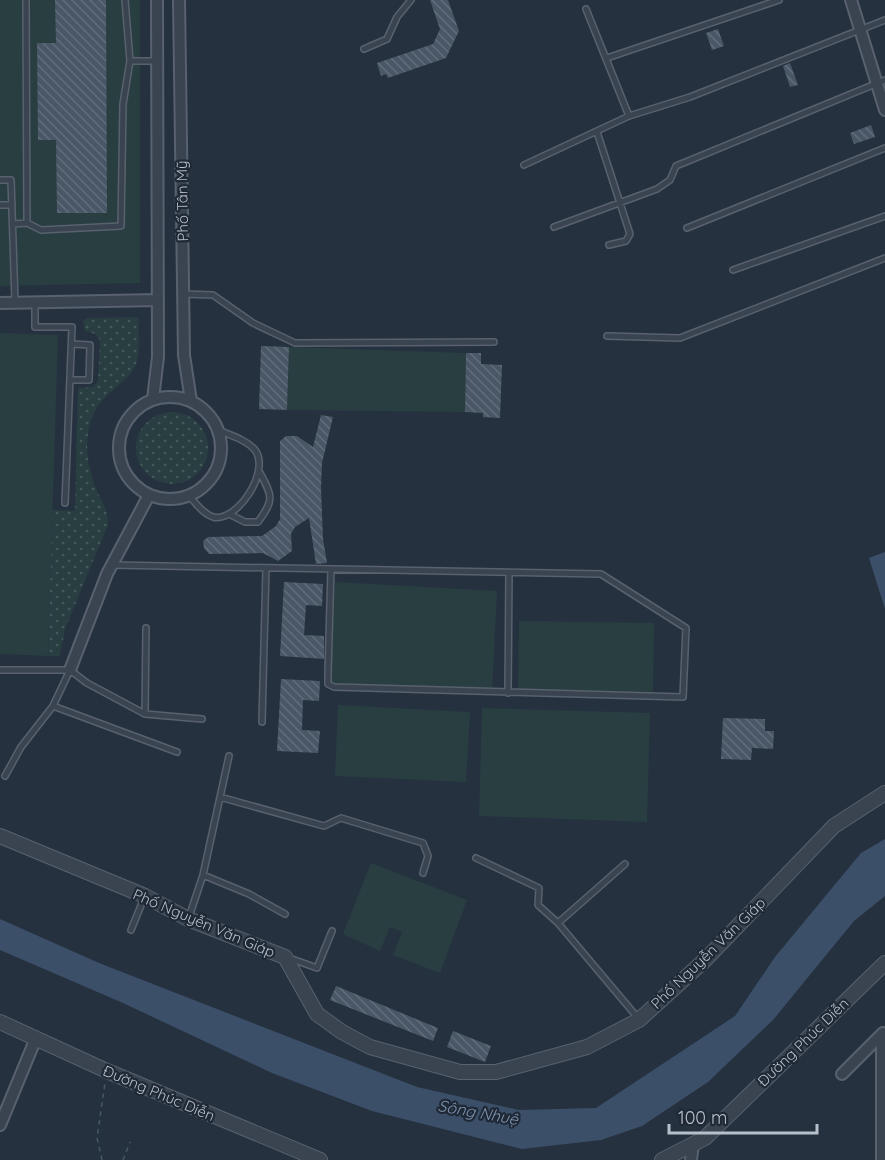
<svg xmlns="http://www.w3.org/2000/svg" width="885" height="1160" viewBox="0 0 885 1160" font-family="Quicksand,sans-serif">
<defs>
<pattern id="grass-dots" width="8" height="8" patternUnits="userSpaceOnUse" patternTransform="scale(1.5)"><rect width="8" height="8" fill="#283e41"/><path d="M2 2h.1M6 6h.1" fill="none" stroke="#45585b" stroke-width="1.8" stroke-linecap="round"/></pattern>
<pattern id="building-back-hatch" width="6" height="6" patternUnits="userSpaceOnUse" patternTransform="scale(1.5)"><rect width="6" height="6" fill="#4a5766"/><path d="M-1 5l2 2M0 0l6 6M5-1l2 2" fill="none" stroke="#626d7b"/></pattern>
</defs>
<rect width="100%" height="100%" fill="#263140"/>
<path fill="url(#grass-dots)" d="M137 317 139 320C138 334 141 355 135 366 124 388 97 394 90 424 84 448 88 469 97 491 103 505 108 509 108 525L65 629 60 656H48L52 510 75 511 78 388 93 387 98 381 100 340 95 334 85 331 83 321 87 318Z
M136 448a36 36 0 1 1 72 0a36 36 0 1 1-72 0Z"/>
<path fill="#283e41" d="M0 0H140V283L0 286Z
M0 333 58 335 48 656 0 654Z
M289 347 466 353 465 412 287 410Z
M335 582 497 591 492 692 330 684Z
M519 621 654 623 653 692 518 690Z
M338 705 470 712 466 782 335 776Z
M482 708 650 713 647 822 479 816Z
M371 863 467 900 440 973 393 955 402 932 390 927 380 951 343 934Z"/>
<path fill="#3c4f68" d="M885 552V609L869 558Z
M885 839V896L854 921 773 1020 708 1082 642 1126 601 1140 522 1149 372 1111 272 1073 123 1003 0 950V919L99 963 417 1087 519 1110 596 1108 735 1016 775 957 861 853Z"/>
<path fill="url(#building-back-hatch)" d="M55 0H106L107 213H57L56 140H38L37 43H56Z
M430 0H448L459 31 446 58 388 78 386 74 381 76 377 63 433 44 440 29Z
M718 29 724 46 712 50 706 33Z
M790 63 798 85 790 87 783 66Z
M871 125 875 137 854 144 850 133Z
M261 346 289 347 287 410 259 409Z
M466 353H481V364L502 365 500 418 483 417V413L465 412Z
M321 415 333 417 322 463 321 488 323 539 327 563 316 564 309 518 295 527 291 534 292 551 278 561 263 553 209 554 204 548 203 541 208 537 262 536 276 526 280 519V441L286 436H297L313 447Z
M284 582 323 584 322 606 306 605 304 635 324 636V659L280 656Z
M281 679 320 681 319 701 303 700 302 730 320 731 318 753 277 751Z
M723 718 765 719V731H774L773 749 752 748 751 760 721 759Z
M336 986 438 1028 433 1041 330 1000Z
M453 1031 491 1046 485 1062 447 1047Z"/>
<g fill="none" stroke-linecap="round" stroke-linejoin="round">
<g stroke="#58616d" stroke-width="8">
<path id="service" d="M26 0 27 223
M125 0 130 61H157
M586 9 629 116
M364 49 387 39 397 17 411 0
M607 58 779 0
M597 132 630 234 626 241 609 245
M524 165 629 116 690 97 885 20
M0 180H11L15 302
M0 205H12
M13 224 27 223 41 230 121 226 123 104 130 61
M554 227 657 189 670 180 676 166 885 80
M687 228 885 148
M733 270 885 216
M183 294 213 295 253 323 295 343 494 342
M35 302V327H72L65 503
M607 336 680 338 885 258
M70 380H89L90 345 72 344
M189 496C196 503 203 514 213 517 237 523 271 471 255 450 247 440 230 435 218 430
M231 515 245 522H258C274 500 273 497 260 473
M112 565 601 574 686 628 683 697 334 687 328 684V672L331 569
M0 670H70L87 683 145 714 202 719
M508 693 509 573
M53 706 177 752
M145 714 146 628
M262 722 266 568
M5 776 21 747 53 706 70 670
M220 797 324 826 341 818 423 843 428 856 423 873
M476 858 539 888 538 905 558 923
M625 864 558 923 638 1018
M203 875 249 894 285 914
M189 917 203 875 229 756
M131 930 144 898
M289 958 317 968 332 931"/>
</g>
<g stroke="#58616d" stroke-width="14">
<path id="minor" d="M179 0 184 355 191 401
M851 0 885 110
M0 303 158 300
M119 448a51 51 0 1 1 102 0a51 51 0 1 1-102 0Z
M153 399 158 357 157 0
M70 670 107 574 149 495
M882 1034V1160
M842 1074 883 1033
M0 1125 36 1038
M691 1160 693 1144"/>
</g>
<g stroke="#58616d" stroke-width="16">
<path id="tertiary" d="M0 836 145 896 188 919 285 957 317 1014 342 1032 370 1047 460 1072H496L587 1047 639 1020 705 960 834 826 885 793
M0 1022 107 1071 320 1160
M662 1160 705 1138 885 963"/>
</g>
<path stroke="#465b5e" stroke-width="1.5" stroke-dasharray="4.5 4.5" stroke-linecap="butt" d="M102 1160 97 1138 105 1083
M123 1160 130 1142"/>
<use href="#service" stroke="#3a4350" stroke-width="5"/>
<use href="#minor" stroke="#3a4350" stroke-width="10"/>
<use href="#tertiary" stroke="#3a4350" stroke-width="14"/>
</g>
<g text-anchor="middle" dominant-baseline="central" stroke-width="4.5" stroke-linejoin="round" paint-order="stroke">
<g font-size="15" fill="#b7bfca" stroke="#1f2835">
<text transform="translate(182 201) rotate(-91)">Phố Tân Mỹ</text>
<text transform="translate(204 923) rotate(23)">Phố Nguyễn Văn Giáp</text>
<text transform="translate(708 953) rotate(-44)">Phố Nguyễn Văn Giáp</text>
<text transform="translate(803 1042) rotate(-44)">Đường Phúc Diễn</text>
<text transform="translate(159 1093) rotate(23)">Đường Phúc Diễn</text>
</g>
<g font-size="16" font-style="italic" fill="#7f95b1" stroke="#1f2835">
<text transform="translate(478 1112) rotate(10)">Sông Nhuệ</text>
</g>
</g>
<path d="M669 1124v9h148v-9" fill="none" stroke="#b7bfca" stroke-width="3"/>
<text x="678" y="1124" font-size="18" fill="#b7bfca" stroke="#1f2835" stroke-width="4.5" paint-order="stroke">100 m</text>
</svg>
